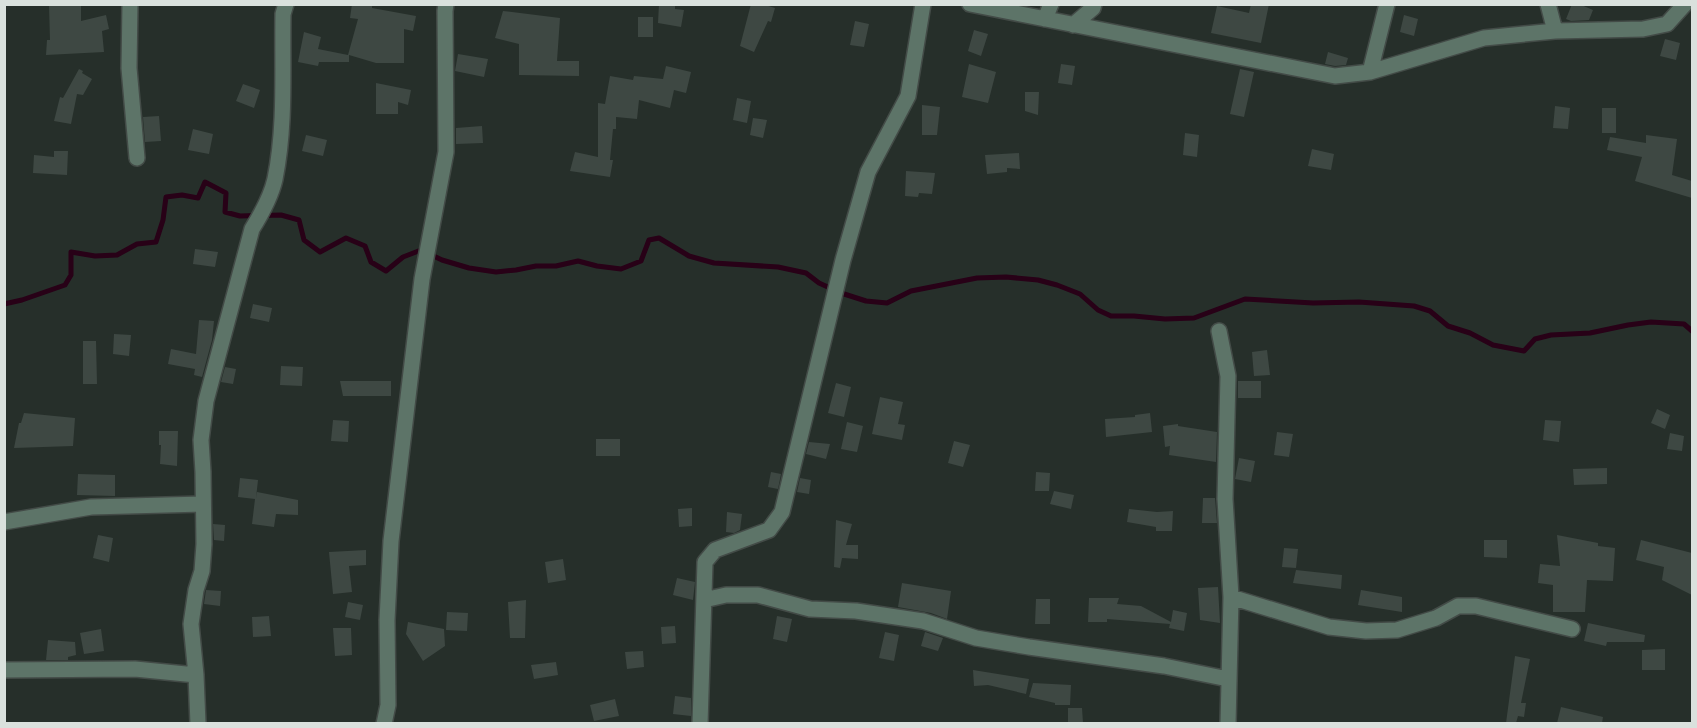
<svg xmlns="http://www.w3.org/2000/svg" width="1697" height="728" viewBox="0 0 1697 728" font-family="Commissioner,sans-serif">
<rect width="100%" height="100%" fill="#262f2a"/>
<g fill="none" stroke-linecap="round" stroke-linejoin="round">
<path stroke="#280117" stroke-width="5" d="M4 304 22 300 65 285 71 275V252L95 256 117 255 137 244 156 242 163 220 166 197 182 195 198 198 205 182 226 193 225 212 240 216 281 215 299 220 304 240 320 252 346 238 365 246 371 262 386 271 403 257 421 250 442 260 469 268 496 272 516 270 536 266H556L578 261 597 266 621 269 641 261 649 240 659 238 689 256 714 263 778 267 806 273 819 283 841 293 866 301 887 303 911 291 977 278 1006 277 1038 280 1057 285 1080 294 1098 310 1111 316H1134L1165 319 1194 318 1245 299 1313 303 1359 302 1414 306 1430 311 1448 326 1470 333 1493 345 1524 351 1535 339 1551 335 1590 333 1628 325 1651 322 1684 324 1692 331"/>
</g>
<path fill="#3e4843" d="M49 4H81V21L106 15 109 29 102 31 104 52 46 55 47 40H50Z
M352 4H372V8L416 16 413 31 404 29V63H376L349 55V62H319L318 66 298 62 304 32 321 37 318 49 348 55 358 19 350 18Z
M659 4H675V9L684 10 681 27 658 23Z
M751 4H762L775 8 771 22 768 21 754 52 740 46Z
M1251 4H1269L1261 43 1211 33 1217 6 1249 13Z
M1572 4H1579L1593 10 1589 20 1571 21 1566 19Z
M503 11 560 18 557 61H579V76L519 75V44L495 38Z
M1404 15 1418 19 1414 36 1400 32Z
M638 17H653V37H638Z
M855 21 869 24 864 47 850 45Z
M974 30 988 34 981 56 968 51Z
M1665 39 1680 43 1676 60 1660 56Z
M1328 52 1348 58 1346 65 1335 66 1325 64Z
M458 54 488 59 484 77 455 71Z
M969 64 996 72 988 103 962 97Z
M1061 64 1075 66 1072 85 1058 83Z
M666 66 691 72 686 93 674 90 670 108 639 100 637 119 616 117V129H613L610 160H613L610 177 570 171 575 152 598 157V103L605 104 610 76 633 80 634 76 663 79Z
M79 69 83 71 82 73 92 79 83 95 77 94 71 124 54 121 60 97 63 98Z
M1240 69 1254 72 1244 117 1230 114Z
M376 83 411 90 408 105 398 102V114H376Z
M243 84 260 90 254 108 236 101Z
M1025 92H1039L1038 115 1025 111Z
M737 98 751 101 747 123 733 120Z
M922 105 940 107 937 135H922Z
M1555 106 1570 108 1568 129 1553 128Z
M1602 108H1616V133H1602Z
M159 116 161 141 145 142 143 117Z
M753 118 767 120 763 138 750 135Z
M482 126 483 143 456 144V128Z
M193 129 213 134 209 154 188 150Z
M1185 133 1199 135 1197 157 1183 155Z
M306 135 327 140 323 156 302 151Z
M1646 135 1677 139 1672 175 1692 181V198L1635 181 1642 157 1607 150 1610 137 1646 143Z
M1312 149 1334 154 1331 170 1308 166Z
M54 151H68L67 175 33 173 34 155 54 157Z
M1019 153 1020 169 1007 168V172L987 174 985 155Z
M906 171 935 173 932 194 919 193 918 197 905 196Z
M195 249 218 252 215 267 193 264Z
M253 304 272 308 269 322 250 318Z
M199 320 214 321 212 340 202 377 194 375 195 369 168 364 171 349 196 354Z
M114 334 131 335 129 356 113 354Z
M83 341H96L97 384H83Z
M1267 350 1270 375 1254 376 1252 352Z
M281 366 303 367 302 386 280 385Z
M225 367 236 369 233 384 221 382Z
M340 381H391V396H343Z
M1238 381H1261V398H1238Z
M836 383 851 387 844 417 828 413Z
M880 397 903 402 898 424 905 425 902 440 872 434Z
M1657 409 1670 415 1665 429 1651 423Z
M24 413 75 418 73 446 14 448 19 423H21Z
M1150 413 1152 432 1106 437 1105 419 1135 417V415Z
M333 420 349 421 348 442 331 441Z
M1545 420 1561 421 1559 442 1543 440Z
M847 422 863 426 857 452 841 449Z
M1178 424V426L1217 432 1216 462 1169 455 1170 446 1165 447 1163 426Z
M159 431H178L177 466 160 464 161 445H159Z
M1277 432 1293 434 1289 457 1274 455Z
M1670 433 1684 436 1682 451 1667 449Z
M596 439H620V456H596Z
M954 441 970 445 963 467 948 463Z
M809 442 830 444 826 459 806 454Z
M1239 458 1255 461 1251 482 1235 479Z
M1607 468V484L1574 485 1573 469Z
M771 472 781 474 778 489 768 487Z
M1036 472 1050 473 1049 491H1035Z
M78 474 115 475V496L77 495Z
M240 478 258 480 256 498 257 492 298 500V515L276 514 274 527 252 524 255 499 238 497Z
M800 478 811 480 809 494 797 492Z
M1054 491 1074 495 1071 509 1050 504Z
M1203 498H1215L1217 523H1202Z
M692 508V526L679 527 678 509Z
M1129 509 1157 512 1173 511 1172 531H1156V527L1127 522Z
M727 512 742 514 740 530 734 533 726 532Z
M836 520 852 524 846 545H858V559L842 558 840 568 834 567Z
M213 524 225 525 224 541 214 540Z
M98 535 113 538 109 562 93 558Z
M1557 535 1598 543V546L1615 548 1613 581 1587 580 1585 612H1553V585L1538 583 1540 564 1560 566Z
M1484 540H1507V558L1484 557Z
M1641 540 1692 553V595L1662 580 1664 567 1636 560Z
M1284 548 1298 549 1296 568 1282 567Z
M366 550V565L349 566 352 592 333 594 329 552Z
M563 559 566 580 548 583 545 562Z
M1296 570 1342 575 1341 589 1293 583Z
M677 578 695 582 693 600 673 595Z
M902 583 951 591 947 619 931 613 898 607Z
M1218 587 1220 623 1200 620 1198 588Z
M206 590 221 591 220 606 204 604Z
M1361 590 1402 597V612L1358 605Z
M1089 598H1119L1117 604 1141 606 1171 622 1173 610 1187 613 1184 631 1169 628 1170 624 1107 619V622H1088Z
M1036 599H1050V624H1035Z
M526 600 525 638H510L508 602Z
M348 602 363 605 360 620 345 617Z
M447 612 468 613 467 631 446 630Z
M269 616 271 636 253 637 252 617Z
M777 616 792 619 787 642 773 639Z
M408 622 444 629 445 646 423 661 406 634Z
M1588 623 1645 635 1644 642H1607L1606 646 1584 641Z
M675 626 676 643 662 644 661 627Z
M333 628H351L352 655 335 656Z
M101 629 104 651 84 654 80 633Z
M885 632 899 635 894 661 879 658Z
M925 632 943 638 938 651 921 646Z
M48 640 75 642 76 655 68 657V660H46Z
M1665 649V670H1642V650Z
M643 651 644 667 627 669 625 652Z
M1515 656 1530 659 1521 703H1526L1524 717 1518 716 1516 723H1506Z
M556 662 558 675 534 679 531 665Z
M973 670 1029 679 1026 694 988 685 974 686Z
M1033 683 1071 685 1070 705H1055V703L1029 697Z
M675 696 691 698V716L673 714Z
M615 699 619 716 594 721 590 705Z
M1561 707 1603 717 1602 723H1557Z
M1068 708H1082L1083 723H1068Z"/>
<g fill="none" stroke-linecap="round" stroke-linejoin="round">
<g stroke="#434b47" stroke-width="18">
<path id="minor" d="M130 4 129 68 137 158
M970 4 1335 76 1370 72 1484 38 1555 31 1643 29 1667 24 1685 4
M1548 4 1555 31
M1045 19 1051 4
M1073 25 1093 8 1094 4
M1370 72 1387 4
M1219 331 1228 376 1225 499 1231 597 1228 724
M4 522 91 507 203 504
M1231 597 1329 627 1366 631 1397 630 1436 618 1458 606H1476L1572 629
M704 600 726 595H758L810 609 856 611 923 621 976 638 1029 647 1164 666 1228 679
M4 670 135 669 196 675 198 724
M196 675 191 624 196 590 202 571 204 544 203 472 201 440 206 401 252 229C262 213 271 197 275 179 286 125 282 68 283 14L286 4
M384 724 388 705 387 620 391 541 422 279 446 152 445 11 446 4
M700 724 705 562 715 550 769 530 782 512 843 260 868 172 908 96 923 4"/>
</g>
<use href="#minor" stroke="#5d7468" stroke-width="15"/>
</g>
<rect width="1697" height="728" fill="none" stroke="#dae1dd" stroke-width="12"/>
</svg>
